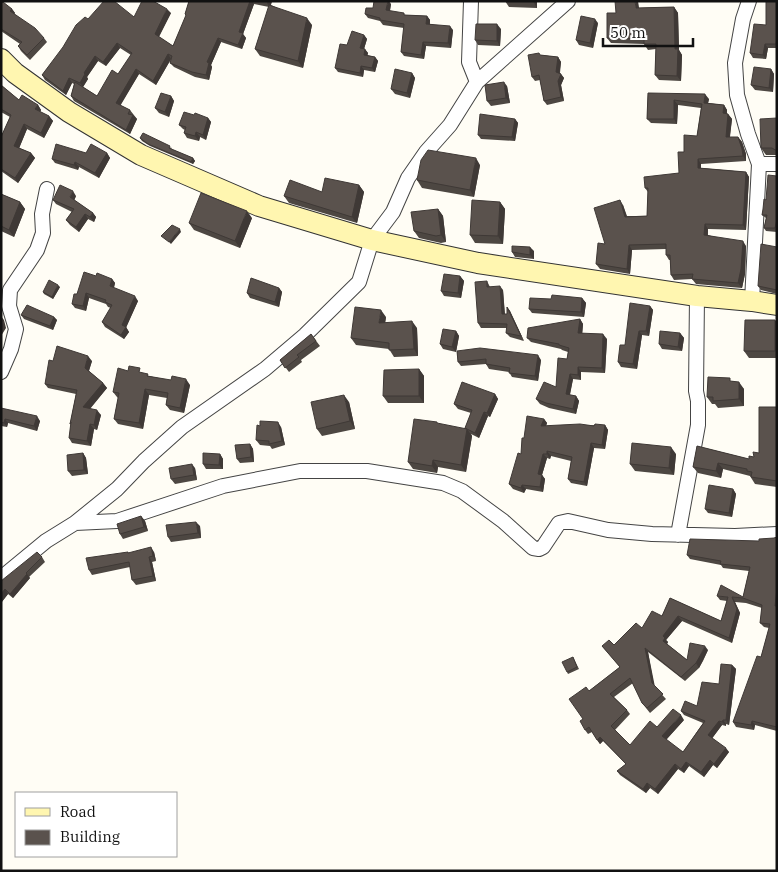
<svg xmlns="http://www.w3.org/2000/svg" width="778" height="872" viewBox="0 0 778 872" font-family="'IBM Plex Serif',serif">
<rect width="100%" height="100%" fill="#fffdf5"/>
<g fill="none" stroke-linecap="round" stroke-linejoin="round">
<g stroke="#444" stroke-width="16">
<path id="minor" d="M471 1 469 62 477 82
M749 1 743 19 735 63 737 95 748 134 759 164 752 301
M759 164H777
M1 372 11 349 16 329 9 306 10 290 37 250 43 233 42 214 47 189
M75 523 117 489 144 461 182 427 265 369 305 335 359 282 372 240 393 212 408 178 426 152 450 125 477 82 568 1
M678 535 698 425V401L696 391 697 296
M1 578 46 541 75 523 117 521 223 486 300 471H367L443 483 462 491 503 521 533 548 539 549 543 547 559 523 568 521 608 530 652 534 735 536 777 534"/>
</g>
<g stroke="#333" stroke-width="22">
<path id="secondary" d="M1 59 15 73 69 112 141 155 259 206 372 240 478 263 697 296 752 301 777 305"/>
</g>
<use href="#minor" stroke="#fff" stroke-width="14"/>
<use href="#secondary" stroke="#fff6b0" stroke-width="20"/>
</g>
<path fill="#4d4742" fill-rule="evenodd" d="M189 1H272L271 5 312 25 303 68 260 56 255 49 269 7 254 4 243 34 246 38 242 49 221 42 211 65 212 67 209 80 195 77 174 67 170 63 171 59 156 85 139 74 120 105 130 110 137 119 130 134 74 101 71 96 74 84 72 83 66 95 45 80 42 75 88 19 134 17 171 13 159 37 173 46 186 16 185 14ZM120 48 131 55 118 74 97 96 83 87 88 79 87 77 98 61 106 66Z
M505 1H537V8L509 7Z
M777 1V48H768L766 59 753 58 750 53 766 25Z
M1 4 12 9 15 13 14 14 44 38 47 42 30 60 21 51 18 46 20 44 1 31Z
M391 4 390 11 406 15 427 16 430 20V24L453 30 451 48 426 46 424 59 404 56 401 52 404 28 383 25 380 21 368 18 365 14 373 8Z
M674 7 678 13 679 50 682 55 681 81 659 80 655 75 656 49 648 50 644 44 611 43 607 38 616 13 639 8Z
M598 23 593 48 579 45 576 40Z
M501 29 500 46 478 45 475 40Z
M364 35 367 39 364 49 368 53 367 55 375 57 378 61 375 72 364 70 363 77 338 72 335 68 347 45Z
M541 55 558 57 561 62 560 73 564 78 561 85 564 101 547 105 544 101 540 80 535 81 532 77Z
M771 69 774 74 773 92 755 90 751 85Z
M412 73 415 78 410 98 395 94 391 89Z
M1 85 19 100 38 105 41 110 40 112 49 116 53 121 44 138 27 129 19 148 31 153 35 158 18 183 1 171V137L10 117 1 112Z
M507 86 510 103 491 106 487 101Z
M648 93 709 99 708 103 724 105 727 110V114H728L732 119 730 137H738L742 142 746 154V161L701 164V168L746 172 749 177 746 230 708 229V235L746 246 745 274 742 288 696 284 692 279 674 280 671 275 670 260H669L666 255V249L632 250 630 274 600 269 596 264 623 205 627 216H647L648 192 645 188 679 173 684 152 697 136 701 108 678 105 677 124 651 123 647 119Z
M171 96 174 101 169 117 159 113 155 108Z
M208 118 211 122 206 140 200 137 199 141 187 138 184 133 185 130 183 129 179 125Z
M777 118V155H766L761 148Z
M515 119 518 123 515 141 481 139 478 135Z
M140 138 172 148 171 149 193 158 195 161 193 164 150 146 142 141Z
M107 153 110 158 99 178 79 167 78 170 55 163 52 159Z
M480 165 474 197 422 188 417 180Z
M777 176V232L766 231 764 228 766 218 762 215 766 200Z
M359 185 364 192 357 223 289 203 284 196 322 192Z
M1 194 20 202 25 209 14 237 1 231Z
M76 196 74 200 93 213 96 217 94 222 88 219 79 232 70 225 66 220 72 212 56 204 53 200Z
M500 202 505 209 503 244 475 243 470 235Z
M438 209 443 216 446 242 441 243 419 238 414 231Z
M252 218 240 248 194 230 189 223Z
M777 247V294L761 290 758 286Z
M534 251V259L515 257 512 252Z
M96 276 112 279 115 283 114 288 138 301 126 327 129 332 124 339 105 327 102 322 111 308 108 307 106 304 89 298 86 311 75 308 72 304 77 294Z
M460 276 464 281 461 298 444 296 441 291Z
M487 281 490 287 503 290 505 314H507V307L510 311 524 341 510 337 506 333 507 328H481L478 323Z
M60 287 53 299 44 294 43 292Z
M279 288 282 292 279 307 250 298 247 293Z
M582 298 586 303 584 317 532 313 529 309 551 299Z
M650 306 653 310 649 336 642 335 637 369 621 367 618 362 625 345Z
M21 315 54 317 57 320 53 330 24 319Z
M386 317 385 323 417 328 418 356 394 357 389 349 356 345 351 338Z
M580 319 583 324 582 333 607 339 605 373 581 372V380L573 379 570 395 576 396 579 401 576 414 549 408 540 404 536 399 556 387 567 359 568 352 562 350 561 349 531 342 527 338Z
M777 322V358H749L744 351Z
M456 331 459 336 456 352 443 349 440 344Z
M680 333 684 338 682 351 662 349 659 344Z
M311 334 320 346 301 360 302 362 289 372 280 360Z
M457 351 541 360 538 381 512 377 509 372 489 369 486 364 461 366 458 362Z
M53 361H92L89 371 103 383 107 388 90 409 101 415 97 430 94 429 91 446 72 443 69 438 71 425 70 424 76 394 48 388 45 384Z
M419 369 424 376V403H388L383 396Z
M143 373 149 376 190 385 184 413 170 410 166 405 167 398 149 395 143 429 118 424 114 419 118 398 117 397 113 392Z
M733 381 744 389V406L718 408 715 404H712L707 397Z
M495 394 498 399 490 417 488 416 479 438 471 434 472 436 466 472 438 467 437 473 413 469 408 462 465 428 471 413 458 409 454 404Z
M349 402 355 429 322 436 317 429Z
M777 407V487L755 484 750 476 723 469 721 478 698 473 693 467 697 446 749 459 754 457 759 453Z
M1 408 40 421 37 431 8 423 7 427 1 426Z
M544 419 547 423 546 426 605 425 608 430 605 449 594 448 587 486 571 483 568 479 571 461 551 456 550 459 547 458 542 475 545 479 543 492 526 489 524 493 513 489 509 484 521 454 524 438Z
M260 426 281 427 285 445 272 449 270 446 260 445 256 440Z
M250 444 253 449 254 462 240 463 237 459Z
M83 453 86 458 88 474 72 476 68 471Z
M220 454 223 459V469H206L203 464Z
M676 454 674 475 635 471 630 464Z
M195 468 197 480 175 484 171 479Z
M733 489 736 494 732 517 708 513 705 509Z
M141 516 145 521 148 531 123 539 120 534Z
M200 526 201 538 171 542 168 537Z
M777 537V731L755 725 754 730 736 727 733 722 761 657 769 628 764 627 760 623 762 608 746 603 735 602 740 613 732 643 682 621 666 640 668 642 667 644 687 660 708 650 703 661 699 668 685 681 648 652 654 686 666 699 650 713 642 703 633 683 614 697 627 710 630 714 615 730 630 745 657 727 684 720 666 740 683 752 703 723 684 715 681 711 697 706 719 684 732 665 736 669 729 725 726 724V726L722 725 712 738 729 752 717 768 713 765 704 777 689 766 684 773 678 769 658 794 650 788 646 793 620 775 617 771 626 764 603 741 600 744 592 732 588 734 585 730 583 719 589 691 620 667 602 646 614 645 662 616 670 598 721 621 727 601 720 600 717 596 743 597 749 571 723 568 721 565 690 559 687 555 774 538Z
M154 552 156 561 152 562 156 581 136 585 132 580 130 567 92 575 89 570 129 553Z
M42 557 45 562 29 577 30 578 13 598 8 594 1 603V581Z
M573 657 579 669 568 674 567 672Z"/>
<path fill="#3f3936" d="M250 1H252L254 4 243 34 246 38 242 49 238 45 239 32Z
M268 1H272L270 7 267 3Z
M388 1H389L391 4 389 15 386 10Z
M533 1H537V8Z
M635 1H638L640 14 636 8Z
M674 7 678 13 679 50 682 55 681 81 677 76 675 49Z
M12 9 15 13 13 16 10 11Z
M167 9 171 13 158 38 155 34Z
M427 16 430 20 429 29 426 24Z
M307 18 312 25 303 68 298 61Z
M595 19 598 23 593 48 590 43Z
M497 24 501 29 500 46 497 41Z
M450 26 453 30 451 48 448 43Z
M364 35 367 39 363 52 360 48Z
M218 38 221 42 211 65 212 67 209 80 206 75 207 62Z
M423 42 426 46 424 59 421 55Z
M117 43 120 48 106 66 103 62Z
M765 44 768 48 766 59 763 55Z
M365 49 368 53 367 59 364 55Z
M168 54 171 59 156 85 153 81Z
M95 56 98 61 87 77 88 79 83 87 80 83 84 73Z
M375 57 378 61 375 72 372 68Z
M558 57 561 62 559 76 556 72Z
M361 66 364 70 363 77 360 73Z
M136 69 139 74 119 108 116 103Z
M771 69 774 74 773 92 769 88Z
M412 73 415 78 410 98 407 93Z
M561 74 564 78 561 85 564 101 561 97 558 81Z
M69 78 72 83 66 95 63 91Z
M504 82 507 86 510 103 506 98Z
M705 94 709 99 707 108 704 103Z
M171 96 174 101 169 117 165 112Z
M674 100 678 105 677 124 674 119Z
M38 105 41 110 39 114 35 109Z
M724 105 727 110 726 118 723 113Z
M728 114 732 119 729 142 726 137Z
M133 115 137 119 130 134 126 130Z
M49 116 53 121 44 138 41 133Z
M208 118 211 122 206 140 203 135Z
M515 119 518 123 515 141 512 137Z
M24 124 27 129 18 151 14 146Z
M196 132 200 137 199 141 195 136Z
M738 137 742 142 746 154V161L743 156Z
M31 153 35 158 18 183 15 178Z
M107 153 110 158 99 178 95 173Z
M193 158 195 161 193 164 191 162Z
M476 158 480 165 474 197 470 190Z
M698 159 701 164V173L698 168Z
M75 162 79 167 78 170 74 165Z
M746 172 749 177 746 230 743 225Z
M359 185 364 192 357 223 352 217Z
M73 191 76 196 74 201 70 197Z
M620 200 623 205 628 221 625 217Z
M20 202 25 209 14 237 9 230Z
M500 202 505 209 503 244 498 236Z
M438 209 443 216 446 242 441 235Z
M247 211 252 218 240 248 235 241Z
M93 213 96 217 94 222 90 217Z
M85 214 88 219 79 232 76 227Z
M705 224 708 229 707 239 704 235Z
M180 229 181 232 171 244 169 242Z
M743 241 746 246 745 274 742 288 738 283Z
M629 245 632 250 630 274 627 269Z
M530 247 534 251V259L530 255Z
M460 276 464 281 461 298 458 293Z
M112 279 115 283 113 290 110 286Z
M58 285 60 287 53 299 52 297Z
M500 286 503 290 505 319 502 314Z
M279 288 282 292 279 307 275 302Z
M86 293 89 298 86 311 83 306Z
M135 296 138 301 126 328V327L129 332 124 339 121 335 122 325Z
M582 298 586 303 584 317 581 312Z
M650 306 653 310 649 336 646 331Z
M507 307 510 311 524 341 521 336Z
M381 310 386 317 384 330 379 323Z
M1 316 4 320 6 328 1 336Z
M54 317 57 320 53 330 50 326Z
M580 319 583 324 582 338 578 333Z
M775 320 777 322V353L775 351Z
M412 321 417 328 418 356 414 349Z
M456 331 459 336 456 352 452 347Z
M639 331 642 335 637 369 633 364Z
M680 333 684 338 682 351 678 347Z
M603 334 607 339 605 373 602 368Z
M538 355 541 360 538 381 535 376Z
M88 356 92 361 88 373 85 368Z
M578 367 581 372V380L578 375Z
M419 369 424 376V403L419 396Z
M570 374 573 379 569 398 566 394Z
M186 379 190 385 184 413 180 408Z
M739 382 744 389V406L739 399Z
M103 383 107 388 87 412 83 407Z
M145 389 149 395 143 429 139 423Z
M495 394 498 399 490 417 487 413Z
M344 395 349 402 355 429 350 421Z
M576 396 579 401 576 414 573 409Z
M97 410 101 415 97 430 94 425Z
M484 412 488 416 479 438 475 433Z
M37 416 40 421 37 431 34 426Z
M5 419 8 423 7 427 4 423Z
M544 419 547 423 544 431 541 426Z
M278 422 281 427 285 445 282 441Z
M90 424 94 429 91 446 87 441Z
M605 425 608 430 605 449 602 445Z
M467 429 472 436 466 472 461 465Z
M591 443 594 448 587 486 584 482Z
M250 444 253 449 254 462 251 457Z
M671 447 676 454 674 475 669 468Z
M547 451 551 456 550 459 547 454Z
M83 453 86 458 88 474 84 470Z
M220 454 223 459V469L219 465Z
M543 454 547 458 542 475 545 479 543 492 540 487 538 474Z
M433 460 438 467 437 473 432 466Z
M718 463 723 469 721 478 716 471Z
M192 464 195 468 197 480 194 475Z
M522 485 526 489 524 493 521 488Z
M733 489 736 494 732 517 729 513Z
M141 516 145 521 148 531 144 527Z
M196 522 200 526 201 538 198 533Z
M151 547 154 552 156 561 153 556Z
M149 557 152 562 156 581 153 576Z
M27 574 30 578 13 598 10 594Z
M777 588V609L775 606Z
M5 589 8 594 1 603V594Z
M732 597 735 602 740 613 732 643 729 638Z
M678 616 682 621 666 640 668 642 666 646 663 641V636Z
M705 646 708 650 699 668 696 663Z
M645 648 648 652 655 687 652 683Z
M732 665 736 669 729 725 726 720Z
M681 715 684 720 665 741 662 736Z
M723 720 726 724V726L722 722Z
M719 721 722 725 711 740 708 735Z
M752 721 755 725 754 730 751 725Z
M600 737 603 741 600 744 597 740Z
M726 748 729 752 717 768 714 764Z
M710 760 713 765 704 777 701 772Z
M686 762 689 766 684 773 681 769Z
M675 764 678 769 658 794 655 789Z
M647 783 650 788 646 793 643 789Z"/>
<path fill="#5a524d" stroke="#3f3936" d="M104 1H114L134 17 142 1H153L167 9 155 34 173 46 186 15 185 14 189 1H250L239 32 243 33 238 45 218 38 207 62 209 63 206 75 192 72 170 63 172 56 168 54 153 81 136 69 116 103 130 110 128 114 133 115 126 130 71 96 75 82 97 96 112 70 118 74 132 53 117 43 103 62 95 56 84 73 85 74 80 83 69 78 63 91 42 75 63 47 76 25 85 17 88 19Z
M374 1H388L386 10 404 13V15L427 16 426 24 450 26 448 43 423 42 421 55 401 52 404 24 380 20V18L365 14 366 8H373Z
M615 1H635L636 8 674 7 675 49H678L677 76 655 75 656 44H644V39L607 38V13H616Z
M766 1H777V37L776 44H765L763 55 750 53 754 24 766 25Z
M3 2 12 9 10 11 35 28 44 38 27 55 18 46 22 42 1 29V4Z
M269 5 307 18 298 61 255 49Z
M581 16 595 19 590 43 576 40Z
M476 24H497V41L475 40Z
M352 31 364 35 360 48 365 49 364 55 375 57 372 68 361 66 360 73 335 68 340 44 347 45Z
M539 53 540 55 558 57 556 72 561 74 558 81 561 97 544 101 539 75 532 77 528 55Z
M754 67 771 69 769 88 751 85Z
M395 69 412 73 407 93 391 89Z
M504 82 506 98 487 101 485 85Z
M1 85 19 100 22 95 38 105 35 109 49 116 41 133 24 124 14 146 31 153 15 178 1 169V137L11 115 1 109Z
M161 93 171 96 165 112 155 108Z
M648 93 705 94 704 103 724 105 723 113 728 114 726 137H738L742 149 743 156 698 159V168L746 172 743 225 705 224 704 235 743 241 741 269 738 283 692 279 693 274 671 275 670 255H666V244L629 245 627 269 596 264 598 243 605 244 594 208 620 200 625 217 647 216 648 188H645L644 177 679 173 678 152H684V135L697 136 702 104 674 100V119H647Z
M184 112 194 115 195 113 208 118 203 135 196 132 195 136 184 133 186 127 179 125Z
M480 114 515 119 512 137 478 135Z
M777 118V151L772 148H761L760 119Z
M143 133 170 146 169 148 193 158 191 162 148 144 140 138Z
M56 144 86 153 91 144 107 153 95 173 75 162 74 165 52 159Z
M428 150 476 158 470 190 417 180 421 160Z
M768 175 777 176V219L775 228H764L767 215H762L763 209 764 199 766 200Z
M325 178 359 185 352 217 284 196 290 180 322 192Z
M60 185 73 191 70 197 93 213 90 217 85 214 76 227 66 220 74 209 53 200Z
M201 193 247 211 235 241 189 223Z
M1 194 20 202 9 230 1 226Z
M472 200 500 202 498 236 470 235Z
M438 209 441 235 436 236 414 231 411 212Z
M172 225 180 229 169 242 161 236Z
M761 244 777 247V290L758 286Z
M512 246 530 247V255L512 252Z
M84 272 96 276 97 273 112 279 110 286 135 296 122 325 126 327 121 335 102 322 112 305 105 302 106 300 86 293 83 306 72 304 74 294H77Z
M444 274 460 276 458 293 441 291Z
M251 278 279 288 275 302 247 293Z
M49 280 58 285 52 297 43 292Z
M487 281V287L500 286 502 314H507V307L521 336 506 333 507 324 478 323 475 282Z
M552 295 582 298 581 312 529 309 530 298 551 299Z
M630 303 650 306 646 331H639L633 364 618 362 620 345H625Z
M27 305 54 317 50 326 21 315Z
M355 307 381 310 379 323 412 321 414 349 389 350V343L351 338Z
M1 317 3 323 1 326Z
M580 319 578 333 603 334 602 368 578 367V375L570 374 566 394 576 396 573 409 546 403 536 399 544 382 556 387 558 358 567 359 569 348 559 345V344L527 338 528 328Z
M745 320H775V351H744Z
M443 329 456 331 452 347 440 344Z
M660 331 680 333 678 347 659 344Z
M311 334 316 341 297 355 299 357 285 368 280 360Z
M57 346 88 356 85 368 103 383 83 407 97 410 94 425 90 424 87 441 69 438 71 422 70 424 77 390 45 384 49 360 53 361Z
M480 348 538 355 535 376 509 373 510 368 486 364V359L458 362 457 351Z
M129 366 140 368 139 372 148 374 147 376 171 380 172 376 186 379 180 408 166 405 168 393 145 389 139 423 114 419 119 393 113 392 118 368 128 371Z
M419 369V396H383L384 370Z
M708 377 730 378V381L739 382V399L713 401V397H707Z
M462 382 495 394 487 413 484 412 475 433 465 428 472 410 454 404Z
M344 395 350 421 317 429 311 402Z
M759 407H777V481L751 477 752 472 747 471V469L718 463 716 471 693 467 697 446 749 459V456L754 457 753 452 759 453Z
M1 408 37 416 34 426 5 419 4 423 1 422Z
M527 416 544 419 541 426 580 424 594 426 595 424 605 425 602 445 591 443 584 482 568 479 572 457 547 451V454H543L538 474 542 475 540 487 522 485 521 488 509 484 518 453 521 454 522 438H524Z
M414 419 437 422V423L467 429 461 465 433 460 432 466 408 462Z
M260 421 278 422 282 441 269 444V441L256 440 257 425 260 426Z
M632 443 671 447 669 468 630 464Z
M250 444 251 457 237 459 235 445Z
M83 453 84 470 68 471 67 455Z
M203 453 220 454 219 465 203 464Z
M192 464 194 475 171 479 169 468Z
M709 485 733 489 729 513 705 509Z
M141 516 144 527 120 534 117 524Z
M196 522 198 533 168 537 166 525Z
M777 537V588L775 606H777V727L752 721 751 725 733 722 757 656 761 657 770 624 760 623 762 605 743 598 732 597 737 609 729 638 678 616 663 636 665 638 663 641 687 660 690 643 705 646 700 656 696 663 681 677 645 648 652 683 663 694 647 708 642 703 630 678 610 694 627 710 611 726 630 745 650 721 657 727 673 709 681 715 662 736 683 752 705 721 681 711 685 701 697 706 702 682 719 684 721 664 732 665 726 720H723L722 722 719 721 708 735 726 748 714 764 710 760 701 772 686 762 681 769 675 764 655 789 647 783 643 789 617 771 626 764 600 737 597 740 589 727 585 730 580 721 583 719 569 699 586 687 589 691 620 667 602 646 609 640 614 645 636 623 642 628 652 611 662 616 670 598 721 621 728 597 717 596 721 585 743 597 750 567 720 564 721 561 687 555 690 539 759 541V539L774 538Z
M151 547 153 556 149 557 153 576 132 580 129 562 89 570 86 558 128 552V553Z
M37 552 42 557 26 573 27 574 10 594 5 589 1 594V581Z
M573 657 577 667 567 672 562 662Z"/>
<rect width="778" height="872" fill="none" stroke="#111111" stroke-width="5"/>
<rect x="15" y="792" width="162" height="65" fill="#ffffff" stroke="#a0a0a0"/>
<rect x="25" y="808" width="25" height="8" fill="#fff6b0" stroke="#a0a0a0"/>
<text x="60" y="817" font-size="15" fill="#111111">Road</text>
<rect x="25" y="830" width="25" height="15" fill="#5a524d" stroke="#a0a0a0"/>
<text x="60" y="842" font-size="15" fill="#111111">Building</text>
<path d="M603 38v8h90v-8" fill="none" stroke="#111111" stroke-width="2.5"/>
<text x="610" y="38" font-size="15" fill="#111111" stroke="#ffffff" stroke-width="4" paint-order="stroke">50 m</text>
</svg>
